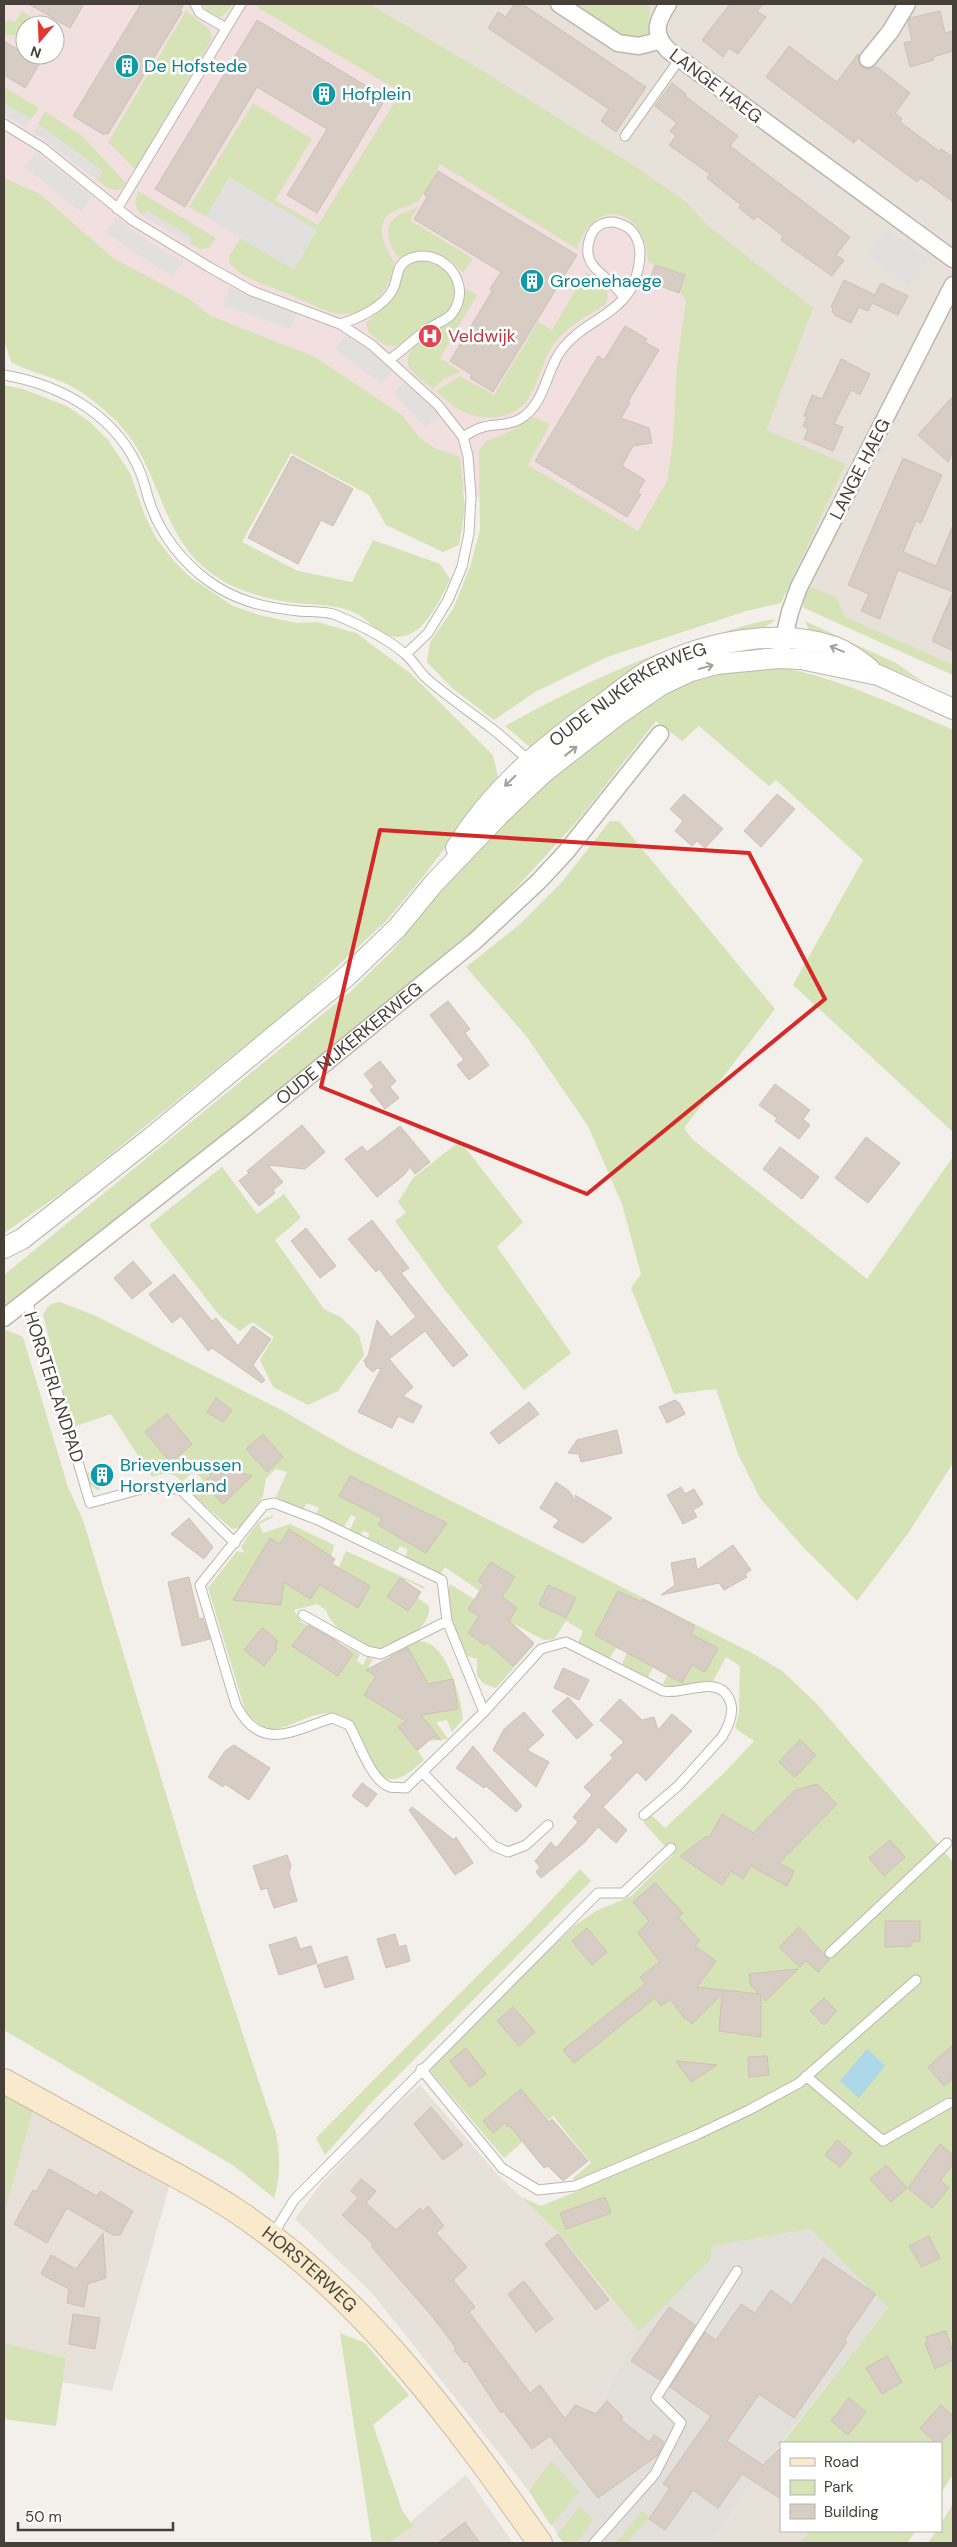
<svg xmlns="http://www.w3.org/2000/svg" width="957" height="2547" viewBox="0 0 957 2547" font-family="'DM Sans',sans-serif">
<rect width="100%" height="100%" fill="#f3efea"/>
<path fill="#e7e1d9" d="M282 4H953V667L777 589Z
M420 2085 498 2175 558 2232 639 2332 586 2431 551 2461 529 2491 372 2293 295 2219 320 2185 380 2120Z
M33 2111 171 2180 112 2391 62 2382 66 2358 4 2343V2215Z
M777 2449 781 2453V2531H810L799 2543H711Z
M466 2475 513 2543H385Z"/>
<path fill="#e3dfdb" d="M810 2229 888 2308 781 2443 711 2543H564L529 2491 551 2461 586 2431 639 2332 711 2259 712 2246Z"/>
<path fill="#f2dfdf" fill-rule="evenodd" d="M4 4H273L714 251 738 395 636 570 4 277ZM25 25H55V55H25Z"/>
<path fill="#d5e3b7" d="M202 4H233L225 14 219 17 207 11Z
M256 4H369L483 71 639 169 686 202 708 226 813 308 766 430 845 464 781 603 746 611 607 657 535 692 494 720 452 688 427 662 430 642 453 609 470 567 480 530 479 451 486 441 516 429 530 416 550 424 528 465 638 531 667 481 673 442 677 365 686 300 680 293 686 275 648 262C647 210 595 193 577 249L440 164C434 175 427 192 418 201 412 206 403 207 396 210 371 222 384 247 395 263 389 290 371 316 341 314 326 313 301 299 286 293 266 285 244 279 229 263L230 255 240 238 294 269 229 178 206 217 189 207 253 103 312 139 275 200 318 225 401 92 260 9Z
M571 4H645L650 7 648 33C621 48 593 18 571 4Z
M22 11 43 25H25V35H4V25L7 20 15 22Z
M186 11 210 30 212 39 135 169 108 142Z
M4 87 39 108 31 119 4 104Z
M45 111 82 136 126 183C118 197 106 187 96 179L103 171 38 124Z
M4 178 40 194 113 258 188 298 211 316 315 357 402 415 418 436 434 448 460 457 465 509 459 545 443 552 386 525 369 495 291 453 242 542 298 571 352 582 373 540 440 564 450 579C439 602 419 649 385 634 373 628 364 616 351 611 333 604 314 605 295 603 275 601 255 595 237 588 154 552 169 470 113 418 97 403 80 389 60 381 43 374 27 371 11 362L4 340Z
M138 191 216 238 209 248 200 249 191 244V237L149 212 140 214 135 203Z
M419 206 410 220 473 259 463 273C443 250 427 247 399 258 388 245 380 224 401 214 407 211 413 210 419 206Z
M418 261C447 262 468 287 445 313 438 321 425 325 416 331 407 337 402 347 390 346 383 346 374 336 368 332L366 323 395 297 405 268Z
M586 272 606 287 608 296 605 305C587 316 565 327 553 345 543 360 540 378 531 394 519 418 487 423 464 412 453 407 445 399 436 391L460 376 494 395 538 322 552 330Z
M464 288 477 295 440 358 461 372 445 378 433 389C426 383 410 373 408 364 403 342 449 329 458 314 463 306 463 297 464 288Z
M4 385 23 389 67 406 90 422 108 440 130 473 145 516 156 538 173 560 190 577 233 606 259 615 296 623 317 622 356 633 410 673 493 755 498 777 423 877 387 920 299 1002 69 1188 4 1233Z
M810 587 836 597 845 617 953 665V675L804 608 803 601Z
M776 619 759 632 624 678 581 707 531 748 505 726C574 688 645 654 721 633 739 627 757 621 776 619Z
M805 621 896 663 925 683 811 635Z
M776 666C839 678 895 705 953 730V1132L793 985 863 860 776 780 769 786 699 726 682 741 656 721 579 819 476 932 245 1120 6 1306 4 1305V1275L351 991 393 950 481 843 519 806 633 713 667 692 700 678 722 671Z
M610 821H619L775 1009 684 1128 692 1139 867 1279 953 1157V1463L909 1532 857 1601 803 1547 760 1498 738 1454 716 1389 674 1394 631 1288 641 1274 622 1204 588 1126 527 1037 466 967 519 925 562 882Z
M460 1141 523 1222 497 1247 571 1353 524 1390 445 1290 395 1221 406 1213 398 1202 413 1178Z
M222 1167 257 1214 284 1194 301 1218 275 1240 324 1309 342 1318 359 1335 364 1355 338 1391 308 1405 273 1387 260 1360 274 1337 252 1322 240 1331 219 1315 149 1225Z
M60 1302 96 1316 285 1412 347 1448 752 1653 782 1671 816 1703 953 1862V2474L941 2493V2443H782L888 2308 810 2229 712 2246 711 2259 639 2332 558 2232 521 2197 541 2206 578 2191 573 2178 591 2163 553 2116 504 2158 427 2067 574 1926 596 1911 631 1896 673 1855 643 1822 651 1815 665 1828 725 1772 754 1741 735 1728 739 1712 740 1666 726 1657 713 1681 669 1688 663 1684 680 1649 666 1643 648 1677 622 1664 627 1653 616 1648 610 1658 578 1643 583 1631 566 1621 554 1639 544 1640 508 1621 504 1626 534 1645 496 1688 484 1684 477 1676V1659L462 1654 447 1598 450 1584 485 1606 491 1599 445 1567 440 1574 406 1557 407 1549 400 1546 397 1551 368 1538 369 1533 363 1531 360 1535 350 1530 356 1517 351 1515 344 1527 316 1514 319 1508 307 1503 302 1511 276 1497 287 1472 276 1469 266 1478 263 1496 240 1528 232 1529 190 1492 202 1479 194 1471 182 1482C173 1471 164 1473 152 1477L111 1414 73 1427 87 1473 90 1472 93 1482 99 1481 104 1484 98 1491 87 1482 43 1315C47 1306 50 1303 60 1302Z
M4 1329 23 1337 68 1487 83 1520 199 1903 276 2133C280 2156 281 2175 274 2198L234 2166 4 2030Z
M273 1516 274 1517 259 1524 263 1533 290 1524 334 1545 330 1563 339 1567 346 1551 425 1587 424 1589 406 1580 402 1586 429 1606C430 1613 426 1622 421 1627 417 1631 385 1647 379 1648 360 1650 331 1627 326 1610L317 1604 294 1610 301 1622 313 1628 303 1645 333 1640 360 1654 357 1661 363 1665 367 1657 373 1659 368 1668 391 1683 404 1673 388 1654C399 1649 413 1638 425 1642 448 1648 461 1698 463 1719L452 1732 447 1720 436 1722 448 1739 429 1741 418 1751 424 1760C411 1771 400 1784 382 1777 361 1750 362 1704 316 1715 301 1719 287 1728 271 1730L263 1727 246 1713 208 1588 237 1551 245 1553 241 1547C250 1534 257 1518 273 1516Z
M580 1869 591 1881 369 2105 325 2155 316 2138 528 1925Z
M4 2094 33 2111 4 2215Z
M340 2333 365 2343 409 2395 373 2425 402 2510 413 2526 388 2543H372Z
M4 2343 66 2358 56 2426 4 2419Z
M551 2461 579 2492 551 2526 529 2491Z
M953 2504V2543H928L936 2531H941V2523Z
M580 2506 593 2521 576 2543H564L557 2535Z
M642 2511 650 2517 626 2543H616Z
M810 2531H916L907 2543H799Z"/>
<path fill="#e2e0de" d="M4 104 31 119 25 127 4 115Z
M38 124 103 171 96 179 33 132Z
M36 152 92 197 81 212 25 167Z
M229 177 317 230 294 270 206 217Z
M149 212 191 237V244L140 214Z
M116 217 149 242 183 261 173 276 139 256 106 232Z
M886 228 929 258 909 286 866 256Z
M230 287 297 312 291 329 223 305Z
M347 334 394 368 382 384 335 349Z
M407 380 439 415 425 427 394 393Z"/>
<path fill="#add8e9" d="M867 2049 885 2066 859 2098 840 2081Z"/>
<path fill="#d7cdc4" stroke="#cec1b4" d="M29 4H84L70 28Z
M141 4H184L180 11 182 12 108 134 105 133 104 135 73 116Z
M514 4H522L646 87 616 132 601 121 609 109 488 28 498 12 506 17Z
M730 4H763L757 11 766 17 738 54 729 48 723 57 702 40Z
M940 11 945 33 953 31V51L933 57 934 60 910 67 904 43 912 41 908 22 910 18Z
M257 20 386 98 317 213 287 195 327 129 257 87 185 207 155 189Z
M4 41 40 63 25 88 4 75Z
M789 46 837 82 858 54 859 62 862 67 867 69 877 67 910 93 895 113 902 119 900 122 939 151 941 149 953 157V202L921 178 917 182 858 138 854 143 766 77Z
M672 83 686 94 685 96 738 136 730 146 850 237 836 255 844 260 832 276 781 240 783 236 757 216 754 220 739 208 741 205 707 178 710 174 669 145 676 136 670 131 677 123 655 106Z
M438 171 577 255 493 392 470 378 472 375 450 361 492 291 490 289 501 272 414 219 427 197 424 194Z
M655 265 685 275 679 293 649 282Z
M844 280 875 295 881 283 908 296 898 315 872 303 868 311 859 307 851 323 834 315 835 313 832 312 833 309 831 307Z
M625 326 647 339 645 342 659 350 628 402 630 403 621 418 649 428 652 443 633 446 622 466 645 480 638 492 641 494 627 517 535 461 598 356 604 360Z
M841 359 870 374 860 395 851 390 834 424 843 427 833 451 804 439 808 429 803 426 807 417 804 416 812 395 822 399Z
M953 396V451L948 462 918 435Z
M292 456 353 489 333 526 321 520 298 564 248 538Z
M903 458 942 475 921 523 916 521 903 552 936 566 953 525V651L932 641 953 592 898 570 880 619 861 611 869 594 848 585Z
M684 794 723 829 705 848 697 841 692 846 675 831 683 821 670 809Z
M777 794 795 809 761 847 744 831Z
M448 1001 470 1029 465 1033 489 1065 469 1080 457 1065 464 1060 430 1015Z
M380 1061 396 1081 390 1087 399 1098 385 1109 370 1090 374 1087 364 1074Z
M775 1084 810 1110 803 1119 810 1125 799 1139 775 1121 777 1118 759 1105Z
M302 1125 325 1152 305 1169 268 1165 283 1182 273 1190 275 1193 259 1206 239 1181 249 1173 247 1171Z
M400 1126 430 1162 415 1174 410 1167 404 1175 377 1197 345 1159 362 1146 367 1152Z
M866 1137 900 1163 868 1203 835 1178Z
M780 1147 819 1177 802 1199 763 1169Z
M372 1220 409 1268 401 1273 468 1355 453 1367 425 1331 389 1359 413 1387 403 1396 422 1406 413 1423 398 1416 392 1428 358 1412 381 1369 377 1368 373 1372 366 1366 364 1360 368 1356 377 1320 391 1337 416 1317 379 1269 376 1272 348 1239Z
M306 1228 336 1266 320 1278 291 1241Z
M133 1261 152 1283 132 1299 114 1278Z
M174 1274 212 1321 216 1318 238 1346 253 1326 271 1339 253 1365 265 1380 262 1383 212 1348 208 1351 181 1316 172 1323 149 1294Z
M216 1398 232 1410 223 1422 207 1412Z
M675 1400 680 1404 685 1414 667 1423 659 1407Z
M529 1402 539 1414 499 1444 490 1433Z
M167 1414 192 1444 171 1463 145 1432Z
M617 1430 622 1453 581 1462 579 1454 568 1453 577 1440Z
M263 1434 283 1457 267 1472 246 1449Z
M201 1462 252 1476 223 1504 203 1483 211 1476Z
M350 1476 447 1523 426 1553 378 1525 382 1518 339 1496Z
M556 1482 569 1491 577 1503 575 1495 612 1518 583 1543 553 1527 559 1520 540 1508Z
M681 1487 685 1494 694 1489 703 1504 693 1510 697 1517 683 1524 667 1495Z
M189 1518 213 1547 204 1559 171 1534Z
M289 1529 335 1559 332 1564 370 1586 358 1608 320 1585 310 1599 284 1582 281 1605 233 1600 270 1538 280 1544Z
M733 1545 751 1570 745 1574 747 1577 724 1590 719 1583 661 1595 675 1585 671 1563 695 1558 697 1570Z
M491 1562 515 1577 502 1597 517 1608 509 1621 534 1643 513 1666 486 1642 485 1645 468 1633 479 1616 468 1609 484 1585 478 1581Z
M189 1577 199 1619 203 1618 210 1639 182 1646 168 1582Z
M400 1578 421 1592 408 1611 387 1597Z
M548 1585 576 1598 566 1618 539 1605Z
M618 1591 642 1602 643 1599 695 1626 691 1634 718 1648 705 1672 692 1665 682 1683 595 1635Z
M308 1625 335 1640 353 1654 338 1676 292 1646Z
M262 1628 277 1640 276 1650 264 1666 244 1650Z
M408 1648 428 1684 453 1679 458 1709 421 1715 441 1740 433 1737 417 1750 398 1727 406 1721 364 1695 376 1676 366 1670Z
M563 1668 589 1680 579 1700 554 1688Z
M568 1697 593 1725 577 1739 552 1711Z
M620 1699 642 1720 654 1717 658 1730 672 1714 692 1731 646 1781 637 1772 603 1807 627 1830 616 1843 598 1827 584 1843 541 1878 536 1872 540 1867 535 1861 551 1842 556 1848 578 1822 573 1817 592 1795 584 1787 613 1758 610 1755 624 1742 600 1720Z
M524 1712 544 1735 527 1750 549 1762 536 1787 493 1750 504 1729Z
M800 1740 816 1755 795 1777 779 1762Z
M234 1745 270 1768 249 1800 225 1784 223 1787 208 1777 225 1751Z
M473 1746 522 1806 516 1812 486 1786 484 1788 456 1768Z
M362 1783 377 1794 367 1807 352 1796Z
M817 1784 837 1804 779 1863 794 1871 787 1886 751 1866 743 1879 731 1871 722 1885 680 1856 707 1836 709 1838 722 1814 753 1833 794 1791Z
M412 1807 454 1840 456 1837 473 1863 455 1875 409 1810Z
M890 1840 905 1857 884 1876 869 1858Z
M287 1855 291 1866 289 1873 297 1901 274 1908 267 1888 261 1890 253 1866Z
M655 1883 683 1913 678 1917 700 1941 695 1946 716 1961 697 1987 759 1994 751 1986 749 1974 798 1969 766 2001 761 1996V2037L719 2031 722 1994 692 2024 686 2018 685 2019 670 1999 661 2006 655 1998 574 2063 563 2050 645 1984 640 1977 660 1962 638 1933 649 1921 633 1902Z
M885 1921H920V1941L911 1942V1946L885 1947Z
M799 1927 829 1960 818 1972 806 1961 800 1967 779 1947Z
M587 1928 607 1952 592 1965 572 1941Z
M395 1934 399 1947 406 1945 410 1961 386 1968 377 1939Z
M296 1937 300 1949 311 1946 317 1963 279 1975 269 1945Z
M347 1956 354 1979 325 1988 317 1965Z
M824 1998 837 2011 824 2025 810 2011Z
M513 2007 535 2032 519 2046 497 2021Z
M953 2045V2078L944 2086 928 2067Z
M466 2048 486 2074 470 2087 450 2061Z
M767 2056 769 2075 749 2077 748 2057Z
M676 2061 717 2065 691 2082Z
M521 2089 548 2122 552 2119 588 2161 563 2181 548 2166 544 2168 509 2125 508 2127 505 2123 493 2133 483 2121Z
M431 2107 463 2145 443 2160 414 2124Z
M837 2140 852 2153 840 2167 825 2155Z
M940 2144 953 2155V2165L940 2180 949 2188 932 2208 908 2188Z
M886 2165 907 2188 891 2202 870 2179Z
M49 2169 97 2196 100 2191 133 2211 120 2235H113L67 2208 47 2243 14 2224 33 2190 36 2192Z
M361 2179 376 2191 366 2203 396 2230 420 2208 423 2211 428 2206 444 2226 436 2233 467 2267 453 2280 475 2307 469 2312 530 2393 540 2385 565 2419 575 2405 596 2414 607 2401 623 2417 621 2420 649 2442 654 2435 664 2442 658 2455 598 2498 550 2436 532 2449 503 2411 501 2413 467 2361 465 2363 454 2350 456 2348 431 2315 371 2246 373 2244 342 2215 358 2198 351 2191Z
M605 2197 611 2213 566 2229 560 2213Z
M103 2233 106 2278 88 2284 84 2307 67 2303 69 2289 41 2274 51 2255 76 2269Z
M558 2234 609 2300 596 2310 545 2244Z
M929 2236 940 2258 922 2267 909 2246Z
M823 2258 876 2294 844 2340 847 2342 794 2418 759 2394 727 2441 763 2465 781 2447V2499L742 2474 718 2508 693 2490 665 2530 649 2519 670 2488 663 2484 711 2416 670 2387 705 2332 716 2340 741 2304 755 2313 771 2290 792 2305Z
M524 2281 553 2319 536 2332 508 2294Z
M669 2307 695 2325 660 2380 631 2361Z
M73 2314 100 2318 95 2349 69 2344Z
M946 2331 953 2352V2360L935 2369 925 2343 928 2342 926 2337Z
M887 2356 902 2382 882 2394 866 2368Z
M849 2398 866 2412 848 2435 831 2421Z
M941 2405 953 2416V2429L940 2443H936L920 2428Z
M465 2522 480 2543H438Z"/>
<g fill="none" stroke-linecap="round" stroke-linejoin="round">
<g stroke="#beb6ad" stroke-width="11">
<path id="service" d="M195 4 200 13 226 28
M4 124 43 148 132 220 209 267 252 291 340 324 372 345 438 405 463 437 468 456 471 497 469 533 462 567 448 600 428 633 406 654
M625 136 679 60
M117 209 241 4
M340 324C357 319 384 307 393 289 398 279 396 266 407 260 433 246 464 271 459 298 458 304 455 310 451 315 445 321 435 324 428 329 415 338 403 350 389 360
M4 375C62 385 118 416 141 474 145 484 147 496 151 506 161 535 183 562 207 580 235 601 266 608 299 611 311 612 326 611 336 615 360 625 386 637 405 654 413 660 418 670 425 677 445 695 469 711 491 728 505 738 517 751 531 762
M463 437C468 434 474 430 480 428 493 423 507 427 520 419 545 404 545 374 560 352 586 314 638 316 640 253 640 243 635 232 627 227 620 223 610 220 602 224 594 227 591 233 589 241 581 270 612 276 624 298
M27 1301 59 1397 90 1503 145 1488 180 1489 235 1543
M274 1503 318 1520 442 1580 447 1621 484 1712 406 1788C401 1787 395 1788 390 1787 371 1781 359 1742 349 1725L332 1718C292 1731 261 1753 236 1705L200 1585 264 1505Z
M303 1615 367 1651 381 1654 447 1621
M484 1712 541 1649 566 1642 663 1691C683 1696 719 1672 730 1701 735 1713 728 1727 722 1737L678 1786 644 1815
M423 1773 494 1846 508 1852 526 1845 548 1825
M830 1953 947 1843
M421 2069 502 2168 538 2190 575 2186 696 2135 749 2110 799 2083 916 1980
M806 2076 883 2141 949 2103
M272 2236 294 2200 598 1893H623L671 1848
M594 2543 655 2474 681 2423 656 2398 737 2271"/>
</g>
<g stroke="#beb6ad" stroke-width="19">
<g id="minor">
<path d="M559 4 618 43 639 46 658 41"/>
<path d="M668 4C656 23 652 34 669 51L953 259"/>
<path d="M868 59 890 32 907 4"/>
<path d="M781 650 790 612 799 587 953 285"/>
<path id="s1" d="M4 1318 248 1126 475 941 539 881 566 852 660 734"/>
</g>
</g>
<g stroke="#beb6ad" stroke-width="22">
<g id="tertiary">
<path id="s2" d="M456 848C495 785 548 743 607 701 622 690 637 676 654 668 706 642 778 627 835 647 848 652 860 661 870 669"/>
<path d="M4 1248 22 1239 152 1137 347 976 397 928 435 882 499 815 543 773 616 716 661 685 691 671 716 664 779 658 801 659 878 675 953 709"/>
</g>
</g>
<g stroke="#cebc9e" stroke-width="26">
<g id="secondary">
<path id="s3" d="M4 2081C49 2106 94 2131 140 2156 172 2173 205 2190 235 2210 362 2294 454 2421 540 2543"/>
</g>
</g>
<use href="#service" stroke="#fff" stroke-width="9"/>
<use href="#minor" stroke="#fff" stroke-width="16"/>
<use href="#tertiary" stroke="#fff" stroke-width="20"/>
<use href="#secondary" stroke="#f9eace" stroke-width="24"/>
</g>
<defs><path id="oneway-shaft" d="M-6 0H5M1.5-3L5.5 0L1.5 3" fill="none" stroke-width="1.6" stroke-linecap="round" stroke-linejoin="round" transform="scale(1.25)"/></defs>
<g stroke="#a3a09c">
<use href="#oneway-shaft" transform="translate(837 649) rotate(-157)"/>
<use href="#oneway-shaft" transform="translate(706 667) rotate(-15)"/>
<use href="#oneway-shaft" transform="translate(571 751) rotate(-38)"/>
<use href="#oneway-shaft" transform="translate(510 781) rotate(136)"/>
</g>
<path fill="none" stroke="#d62828" stroke-width="4" stroke-linejoin="round" d="M380 830 749 853 825 999 587 1194 321 1087Z"/>
<defs>
<g id="building-disc" transform="scale(1.25)"><circle r="9.5" fill="#0f9aa8" stroke="#fff"/><path d="M-4-6H4V6H1V3H-1V6H-4ZM-2.5-4.3h1.7v1.8h-1.7ZM.8-4.3h1.7v1.8H.8ZM-2.5-1h1.7V.8h-1.7ZM.8-1h1.7V.8H.8Z" fill="#fff"/></g>
<g id="hospital-disc" transform="scale(1.25)"><circle r="9.5" fill="#e0444e" stroke="#fff"/><path d="M-5-5h3v3.5h4V-5h3V5h-3V1.5h-4V5h-3Z" fill="#fff"/></g>
</defs>
<g fill-rule="evenodd">
<use href="#building-disc" x="127" y="66"/>
<use href="#building-disc" x="324" y="94"/>
<use href="#building-disc" x="532" y="281"/>
<use href="#hospital-disc" x="430" y="336"/>
<use href="#building-disc" x="102" y="1475"/>
</g>
<g text-anchor="middle" dominant-baseline="central" stroke-width="5" stroke-linejoin="round" paint-order="stroke">
<g font-size="18" fill="#0d838f" stroke="#fff" text-anchor="start">
<text x="144" y="66">De Hofstede</text>
<text x="342" y="94">Hofplein</text>
<text x="550" y="281">Groenehaege</text>
<text x="120" y="1465">Brievenbussen<tspan x="120" dy="21">Horstyerland</tspan></text>
</g>
<g font-size="18" fill="#474039" stroke="#fff">
<text transform="translate(716 86) rotate(37)">LANGE HAEG</text>
<text transform="translate(860 469) rotate(-63)">LANGE HAEG</text>
<text stroke="none"><textPath href="#s2" startOffset="234">OUDE NIJKERKERWEG</textPath></text>
<text stroke="none"><textPath href="#s1" startOffset="441">OUDE NIJKERKERWEG</textPath></text>
<text transform="translate(54 1387) rotate(72)">HORSTERLANDPAD</text>
<text stroke="none"><textPath href="#s3" startOffset="360">HORSTERWEG</textPath></text>
</g>
<g font-size="18" fill="#be3a42" stroke="#fff" text-anchor="start">
<text x="448" y="336">Veldwijk</text>
</g>
</g>
<rect width="957" height="2547" fill="none" stroke="#474039" stroke-width="10"/>
<rect x="780" y="2442" width="162" height="90" fill="#ffffff" stroke="#b5b3b0"/>
<rect x="790" y="2458" width="25" height="8" fill="#f9eace" stroke="#b5b3b0"/>
<text x="824" y="2467" font-size="15" fill="#474039">Road</text>
<rect x="790" y="2480" width="25" height="15" fill="#d5e3b7" stroke="#b5b3b0"/>
<text x="824" y="2492" font-size="15" fill="#474039">Park</text>
<rect x="790" y="2504" width="25" height="15" fill="#d7cdc4" stroke="#b5b3b0"/>
<text x="824" y="2517" font-size="15" fill="#474039">Building</text>
<g transform="translate(40 40) rotate(199)"><circle r="24" fill="#ffffff" stroke="#b5b3b0"/>
<path d="M0-4L9 19L0 12L-9 19Z" fill="#e43530"/>
<text y="-8" font-size="14" font-weight="bold" text-anchor="middle" fill="#474039">N</text>
</g>
<path d="M18 2522v8h155v-8" fill="none" stroke="#474039" stroke-width="2.5"/>
<text x="25" y="2522" font-size="15" fill="#474039" stroke="#ffffff" stroke-width="4" paint-order="stroke">50 m</text>
</svg>
